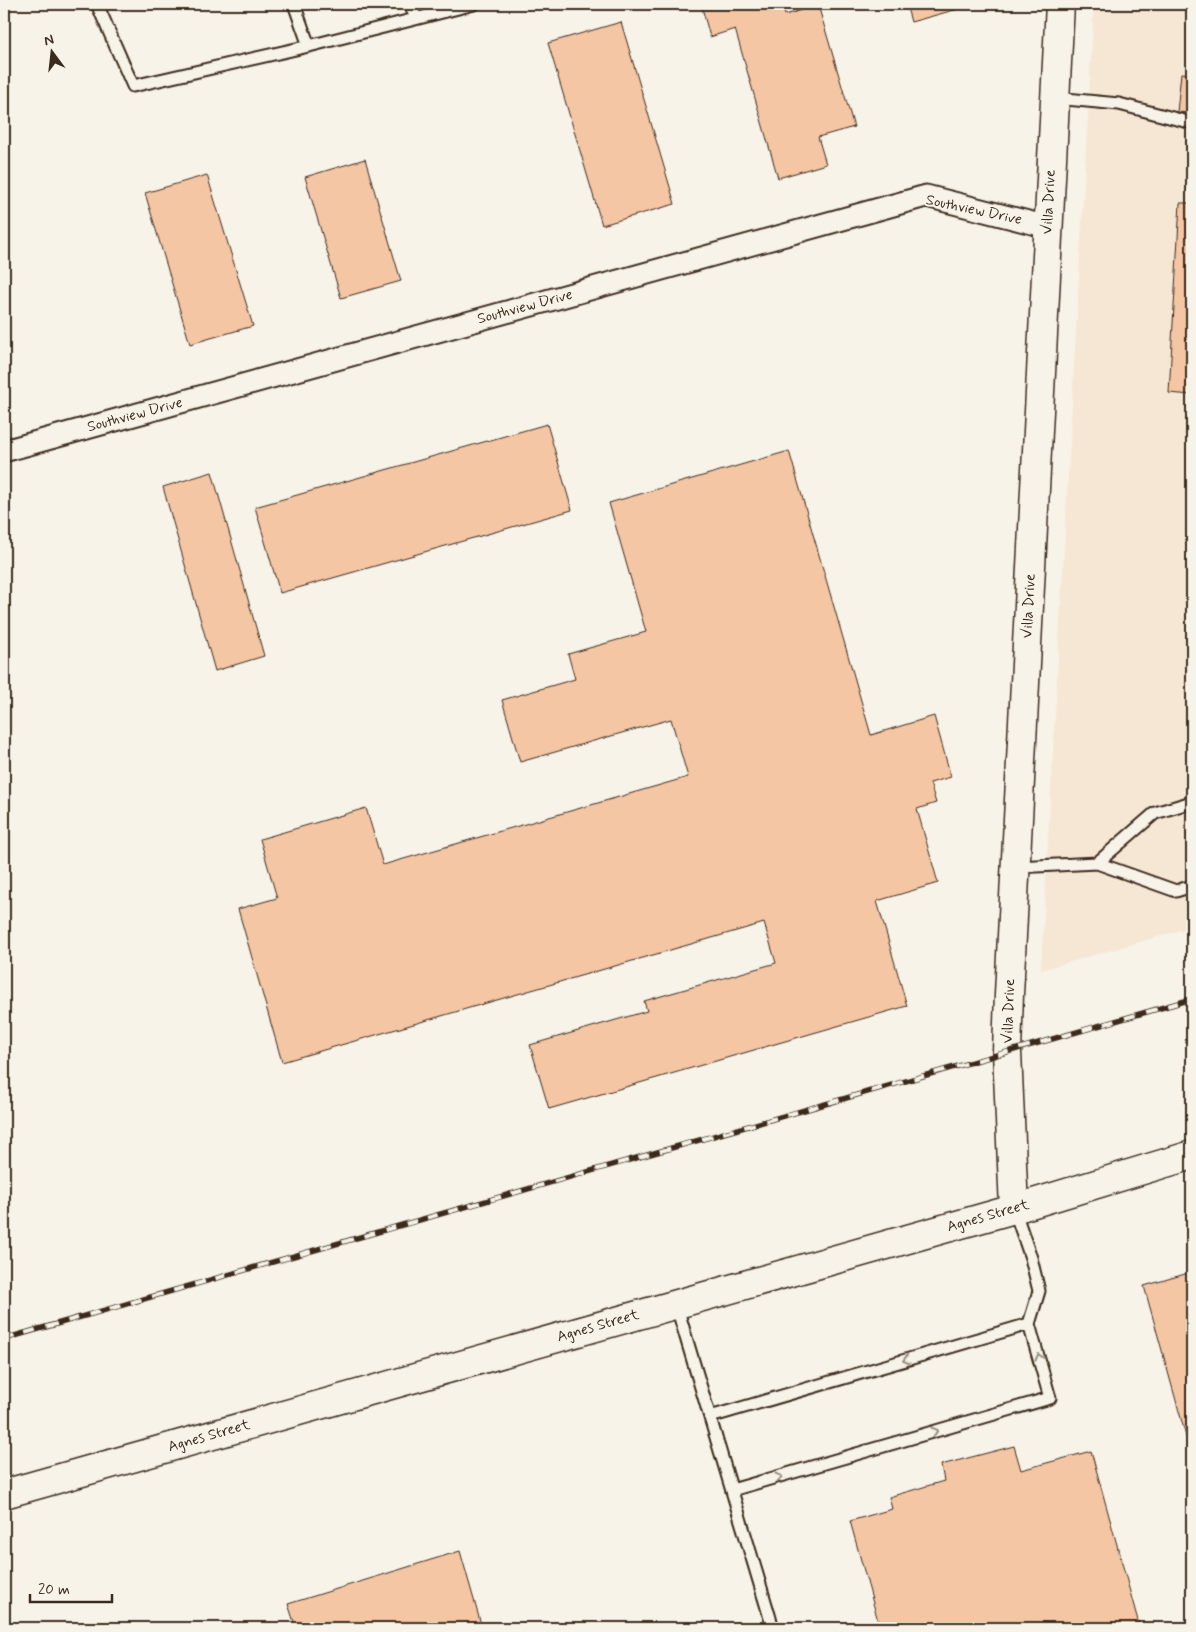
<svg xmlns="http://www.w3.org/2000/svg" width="1196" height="1632" viewBox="0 0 1196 1632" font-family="Mynerve,sans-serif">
<rect width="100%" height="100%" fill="#f7f3e8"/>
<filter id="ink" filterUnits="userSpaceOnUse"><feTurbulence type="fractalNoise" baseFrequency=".02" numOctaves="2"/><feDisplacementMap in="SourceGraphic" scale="10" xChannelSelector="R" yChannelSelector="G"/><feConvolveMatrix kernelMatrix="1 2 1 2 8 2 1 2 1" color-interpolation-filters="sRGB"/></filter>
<g filter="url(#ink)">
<path fill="#f6e6d4" d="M1094 4H1192V927L1041 970Z"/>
<path fill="#f4c6a4" stroke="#3b2a1e" d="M701 4H782L785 15 818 5 854 127 818 137 826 164 778 178 735 29 710 37Z
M906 4H976L911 22Z
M621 22 675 204 602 225 548 43Z
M1181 73 1192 74V113L1177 112Z
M365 159 401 281 341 298 305 177Z
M207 175 253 326 190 344 145 193Z
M1180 203H1192V395L1169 393Z
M547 424 572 510 280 593 255 507Z
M789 451 871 735 934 716 951 777 930 783 936 803 917 809 938 883 877 901 907 1006 549 1109 530 1045 647 1011 644 1001 776 963 764 923 282 1062 238 909 277 898 260 839 366 808 383 865 688 777 671 719 520 762 502 700 575 679 568 654 646 632 609 503Z
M212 472 264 656 215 671 163 487Z
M1192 1272V1458L1144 1286Z
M1014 1446 1021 1470 1091 1451 1140 1628H880L850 1521 892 1509 889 1497 944 1481 941 1465Z
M460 1551 482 1628H296L288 1604Z"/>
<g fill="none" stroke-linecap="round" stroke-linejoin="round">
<g stroke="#3b2a1e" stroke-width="15">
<path id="service" d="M97 4 133 86 309 46 474 4
M294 4 309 46
M410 4 416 18
M1055 98 1119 104 1192 123
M1097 863 1155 813 1192 802
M1016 867 1097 863 1176 891 1192 886
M1014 1209 1031 1258 1039 1291 1029 1324
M676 1304 773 1628
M710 1417 1029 1324 1050 1398 732 1490"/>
</g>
<g stroke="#3b2a1e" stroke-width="25">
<path id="minor" d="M4 451 926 196 1048 227"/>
</g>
<g stroke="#3b2a1e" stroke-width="31">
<path id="tertiary" d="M1014 1209 1007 1052 1009 994 1060 4"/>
</g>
<g stroke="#3b2a1e" stroke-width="31">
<path id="primary" d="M4 1494 1014 1209 1192 1155"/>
</g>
<use href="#service" stroke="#f7f3e8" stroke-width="11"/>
<use href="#minor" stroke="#f7f3e8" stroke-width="21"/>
<use href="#tertiary" stroke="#f7f3e8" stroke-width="28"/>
<use href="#primary" stroke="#f7f3e8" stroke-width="28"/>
<g stroke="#3b2a1e" stroke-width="5.5">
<path id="rail" d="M4 1339 1192 999"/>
</g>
<use href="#rail" stroke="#f7f3e8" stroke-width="4" stroke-dasharray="11" stroke-linecap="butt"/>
</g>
<defs><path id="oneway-chevron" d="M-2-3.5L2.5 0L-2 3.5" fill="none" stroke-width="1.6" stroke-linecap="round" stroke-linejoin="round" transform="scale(1.25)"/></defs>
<g stroke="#998e83">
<use href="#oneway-chevron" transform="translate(1039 1357) rotate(-106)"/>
<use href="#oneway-chevron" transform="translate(906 1360) rotate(164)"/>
<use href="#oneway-chevron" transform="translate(935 1431) rotate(-16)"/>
<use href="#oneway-chevron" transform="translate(779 1477) rotate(-16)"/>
</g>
</g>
<g text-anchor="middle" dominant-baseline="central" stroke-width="4" stroke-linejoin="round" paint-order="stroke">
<g font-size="15" fill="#3b2a1e" stroke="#f7f3e8">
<text transform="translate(1049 202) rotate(-87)">Villa Drive</text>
<text transform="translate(974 210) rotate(12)">Southview Drive</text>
<text transform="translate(525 307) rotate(-15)">Southview Drive</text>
<text transform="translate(135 415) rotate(-15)">Southview Drive</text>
<text transform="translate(1029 606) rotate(-87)">Villa Drive</text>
<text transform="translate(1009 1011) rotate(-88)">Villa Drive</text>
<text transform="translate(988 1216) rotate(-16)">Agnes Street</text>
<text transform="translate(598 1326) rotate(-16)">Agnes Street</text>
<text transform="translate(209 1436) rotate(-16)">Agnes Street</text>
</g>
</g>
<rect width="1196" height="1632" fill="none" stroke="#f7f3e8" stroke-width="20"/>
<rect x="10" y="10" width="1176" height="1612" fill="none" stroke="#3b2a1e" stroke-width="2" filter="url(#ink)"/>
<g transform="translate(52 52) rotate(345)" stroke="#f7f3e8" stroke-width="4" paint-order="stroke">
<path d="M0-4L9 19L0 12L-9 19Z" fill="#3b2a1e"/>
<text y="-8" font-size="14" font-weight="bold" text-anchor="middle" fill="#3b2a1e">N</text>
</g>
<path d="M30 1594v8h82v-8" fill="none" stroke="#3b2a1e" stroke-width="2.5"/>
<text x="38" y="1594" font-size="15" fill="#3b2a1e" stroke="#f7f3e8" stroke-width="4" paint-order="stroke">20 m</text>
</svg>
